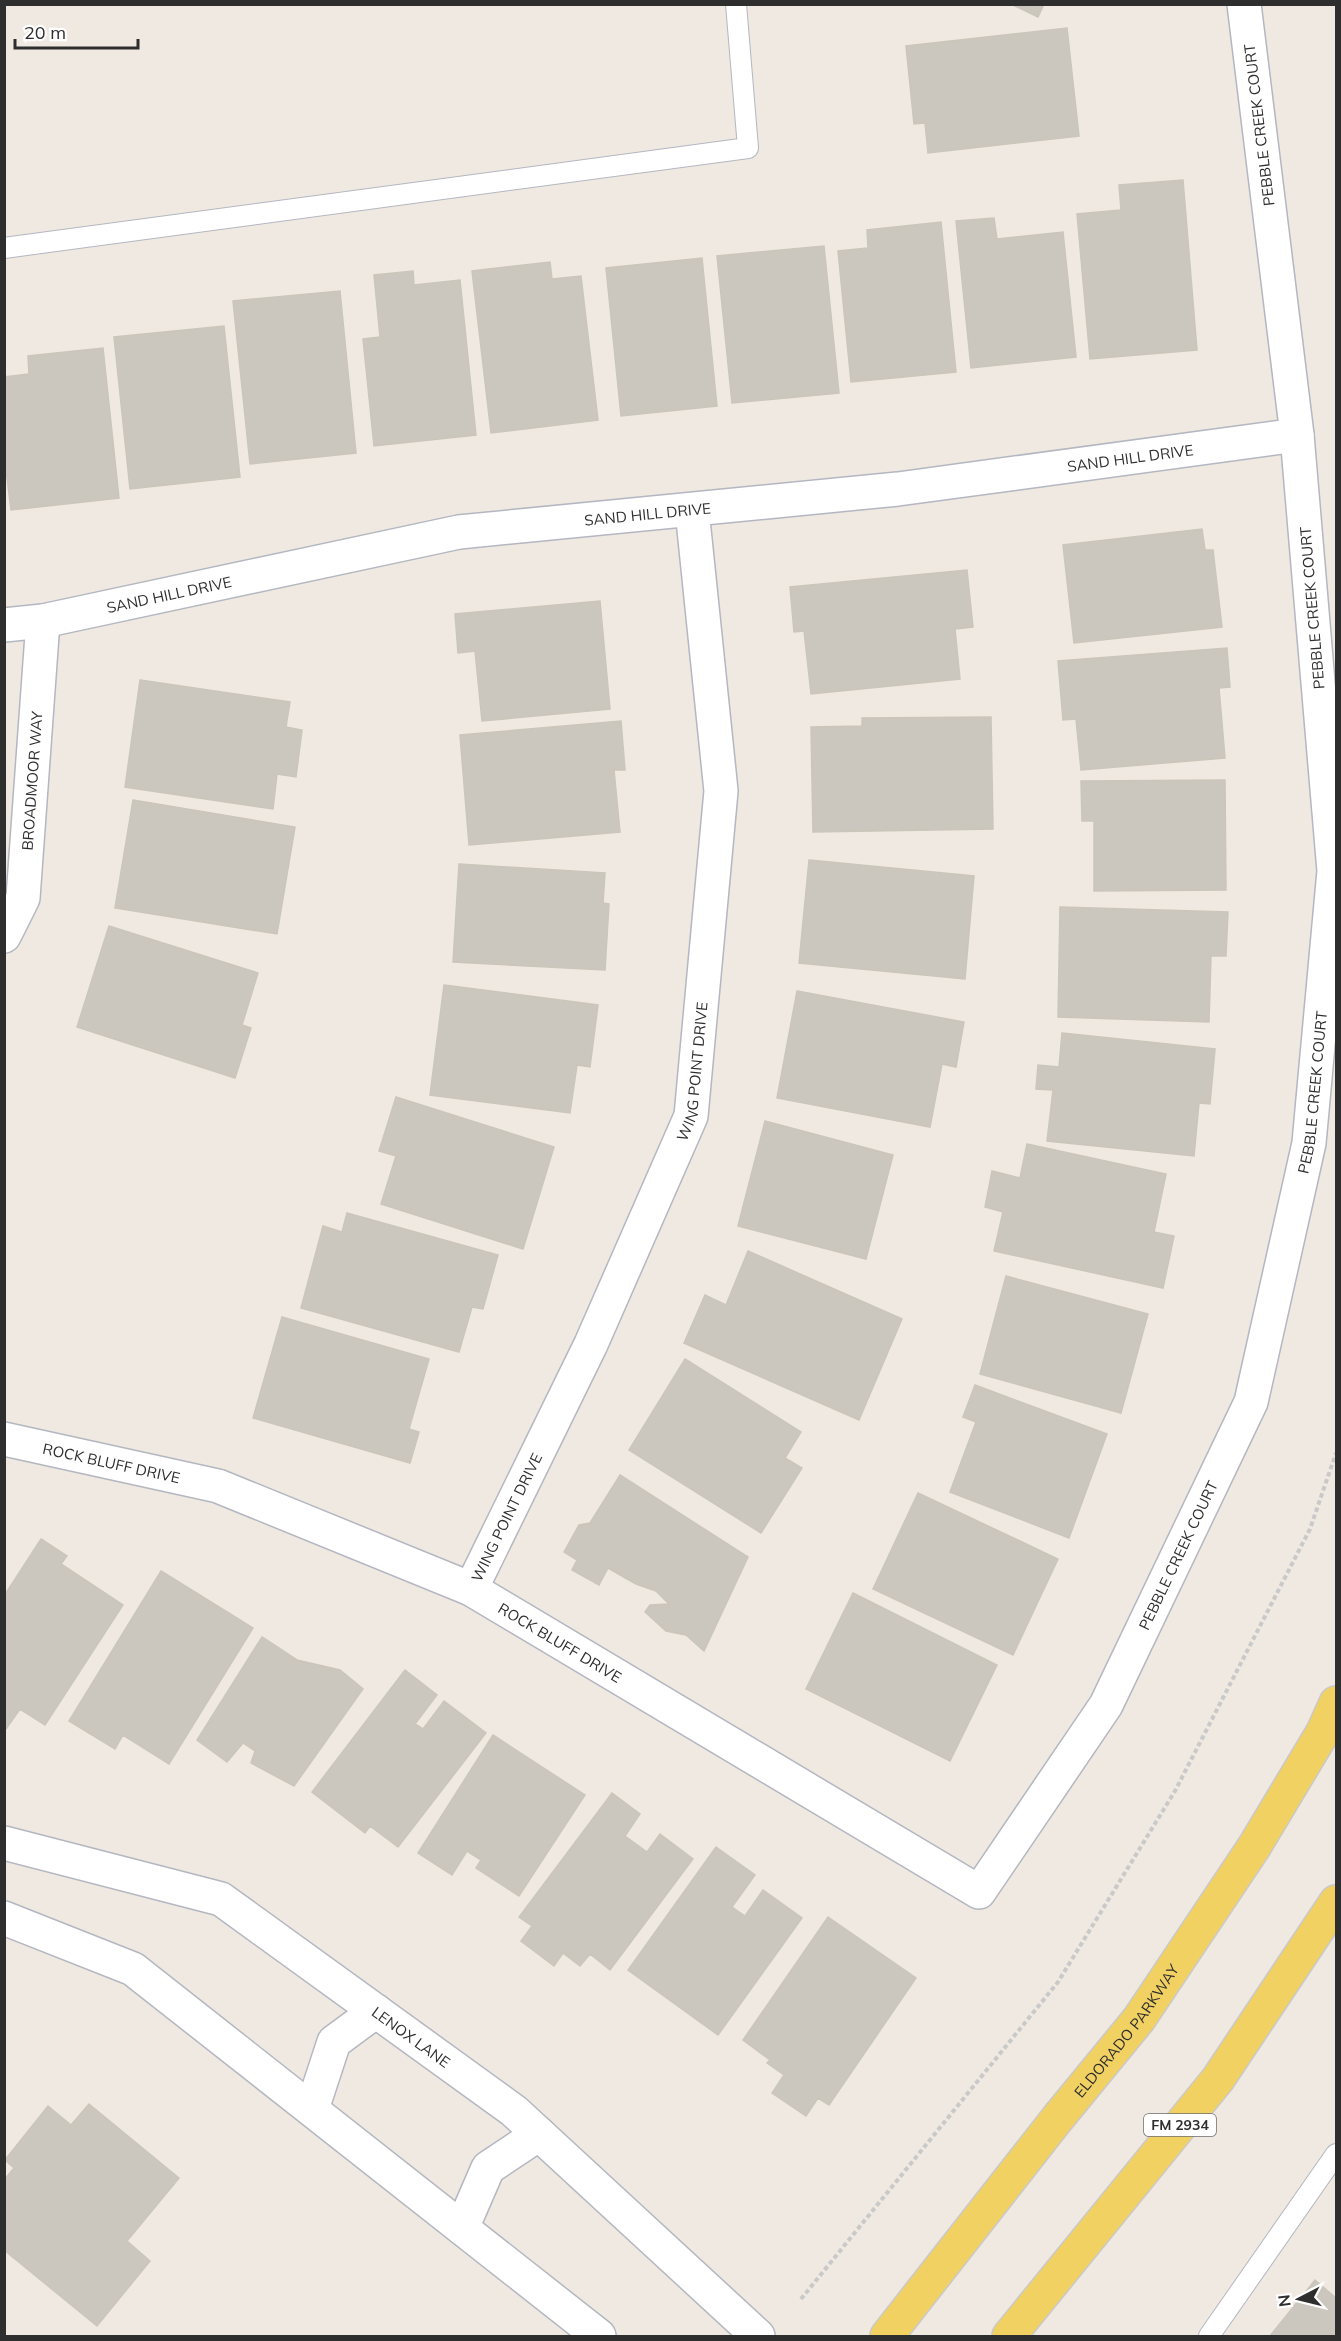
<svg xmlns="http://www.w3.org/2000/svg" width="1341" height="2341" viewBox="0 0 1341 2341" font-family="Mulish,sans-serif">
<rect width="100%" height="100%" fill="#efe9e1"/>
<path fill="#cbc7bf" stroke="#cbc5ba" stroke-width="1.5" d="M1011 4H1044L1038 17Z
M1067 28 1079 136 928 153 925 123 914 124 906 46Z
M1183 180 1197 350 1090 359 1077 214 1121 210 1119 185Z
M994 218 997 239 1063 232 1076 357 971 368 956 221Z
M941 222 956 372 851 382 838 251 868 248 867 230Z
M824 246 839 393 732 403 717 256Z
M702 258 717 406 621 416 606 268Z
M550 262 552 279 581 276 598 420 491 433 472 271Z
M413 271 414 285 460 280 476 435 374 446 363 339 380 337 374 275Z
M340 291 356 453 250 464 233 301Z
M224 326 240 477 130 489 114 337Z
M103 348 119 498 11 510 4 454V377L29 374 28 356Z
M1202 529 1205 550H1213L1222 627 1074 643 1063 545Z
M967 570 973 627 955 629 960 679 811 694 804 631 794 632 790 587Z
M600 601 610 709 482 721 475 651 458 653 455 614Z
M1227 648 1230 687 1219 688 1225 758 1081 770 1076 719 1063 720 1058 661Z
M140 680 290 702 286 727 302 730 296 777 277 774 273 809 125 787Z
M991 717 993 829 813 832 811 727 862 726V718Z
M621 721 625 770H614L620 832 469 845 460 735Z
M1225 780 1226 890 1094 891V821H1082L1081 781Z
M133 800 295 827 277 934 115 908Z
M809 860 974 876 965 979 799 963Z
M459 864 605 873 603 903 609 904 605 970 453 962Z
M1060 907 1228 912 1226 956H1211L1209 1022 1058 1017Z
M109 926 258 973 242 1025 251 1028 235 1078 77 1027Z
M444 985 598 1005 590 1067 577 1065 570 1113 430 1095Z
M797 991 964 1022 956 1067 942 1064 930 1127 777 1098Z
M1062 1033 1215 1049 1210 1104 1199 1103 1194 1156 1047 1141 1053 1090 1036 1089 1038 1065 1059 1067Z
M396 1097 554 1147 523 1249 381 1204 396 1156 379 1151Z
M765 1121 893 1155 866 1259 738 1226Z
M1027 1144 1166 1174 1154 1232 1174 1236 1163 1288 994 1251 1003 1212 985 1207 992 1171 1020 1178Z
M347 1213 498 1255 483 1309 472 1307 459 1352 301 1308 323 1226 342 1232Z
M748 1251 902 1319 859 1420 684 1343 705 1295 726 1305Z
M1006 1276 1148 1314 1121 1413 980 1374Z
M282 1317 429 1359 409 1429 419 1432 410 1463 253 1418Z
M685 1359 801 1432 785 1458 802 1468 761 1533 629 1450Z
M975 1385 1107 1434 1069 1538 950 1492 976 1422 963 1417Z
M620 1475 748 1557 704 1651 686 1635 666 1631 645 1612 650 1605 669 1604 656 1591 636 1584 608 1568 599 1585 572 1570 577 1560 564 1552 579 1525 590 1523Z
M918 1493 1058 1559 1013 1655 873 1589Z
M41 1539 67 1556 61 1564 123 1605 45 1725 20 1709 6 1729 4 1728V1596Z
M161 1571 253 1628 169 1764 123 1735 115 1749 69 1721Z
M853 1593 997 1665 950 1761 806 1689Z
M262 1637 297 1660 340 1670 363 1689 294 1786 251 1763 255 1751 243 1743 227 1762 197 1740Z
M405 1670 437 1695 415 1724 423 1729 444 1701 486 1733 398 1847 370 1826 365 1833 312 1792Z
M493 1735 585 1795 519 1896 476 1868 481 1860 467 1851 452 1875 418 1853Z
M612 1793 640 1814 625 1836 647 1852 660 1834 693 1859 610 1970 590 1954 580 1966 563 1953 554 1966 521 1941 532 1926 519 1917Z
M716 1847 755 1875 732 1907 745 1916 763 1890 802 1918 718 2035 628 1970Z
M828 1917 916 1978 829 2105 818 2098 806 2116 772 2093 784 2075 767 2063 770 2060 743 2040Z
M89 2104 179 2178 127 2241 150 2261 97 2326 4 2250V2180L14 2168 5 2160 48 2106 71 2125Z
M1315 2280 1336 2298V2336H1270Z"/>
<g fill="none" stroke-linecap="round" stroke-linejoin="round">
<g stroke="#b4b7c1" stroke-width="22">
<path id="service" d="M4 248 748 148 736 4
M1209 2336 1336 2154"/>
</g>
<g stroke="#b4b7c1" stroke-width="36">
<g id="minor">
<path id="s1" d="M4 625 43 621 459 532 898 489 1297 435"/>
<path id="s2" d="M4 936 23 898 43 621"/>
<path id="s3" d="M4 1439 218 1486 471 1589 979 1892 1106 1705 1251 1402 1309 1143 1334 871 1297 435 1244 4"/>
<path id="s4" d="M471 1589 591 1344 691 1116 721 791 692 510"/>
<path id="s5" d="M4 1843 221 1899 514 2111 758 2336"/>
<path d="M4 1918 133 1969 599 2336"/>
<path d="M312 2109 334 2042 376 2011"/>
<path d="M462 2228 488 2168 539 2134"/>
</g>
</g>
<g stroke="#c9c9c9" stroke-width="36">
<g id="primary">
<path id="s6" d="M887 2336 1057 2119 1139 2019 1254 1847 1323 1732 1336 1703"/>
<path d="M1009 2336 1218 2079 1336 1902"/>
</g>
</g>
<path stroke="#c9c9c9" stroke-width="4" stroke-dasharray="4.5 3" stroke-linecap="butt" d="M801 2299 1058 1982 1175 1791 1310 1529 1336 1453"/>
<use href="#service" stroke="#fff" stroke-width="20"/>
<use href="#minor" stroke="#fff" stroke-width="33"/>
<use href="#primary" stroke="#f2d163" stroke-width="33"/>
</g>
<g text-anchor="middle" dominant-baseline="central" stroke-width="4.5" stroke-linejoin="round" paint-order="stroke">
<rect fill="#fff" stroke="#6d6d6d" stroke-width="1.5" x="1144" y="2114" width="72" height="22" rx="4.5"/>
<g font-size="14" font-weight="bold" fill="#2e2e2e">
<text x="1180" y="2125">FM 2934</text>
</g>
<g font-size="15" fill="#2e2e2e" stroke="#fff">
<text transform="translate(1259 125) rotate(-97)">PEBBLE CREEK COURT</text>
<text stroke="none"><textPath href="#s1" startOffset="1140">SAND HILL DRIVE</textPath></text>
<text stroke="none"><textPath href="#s1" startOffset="654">SAND HILL DRIVE</textPath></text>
<text stroke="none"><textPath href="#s1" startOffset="168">SAND HILL DRIVE</textPath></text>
<text transform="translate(1312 608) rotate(-95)">PEBBLE CREEK COURT</text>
<text stroke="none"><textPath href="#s2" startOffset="160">BROADMOOR WAY</textPath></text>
<text stroke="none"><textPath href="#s4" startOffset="566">WING POINT DRIVE</textPath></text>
<text stroke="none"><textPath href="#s3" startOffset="1962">PEBBLE CREEK COURT</textPath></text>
<text stroke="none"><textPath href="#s3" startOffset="110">ROCK BLUFF DRIVE</textPath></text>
<text stroke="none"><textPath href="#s4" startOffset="80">WING POINT DRIVE</textPath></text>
<text stroke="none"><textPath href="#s3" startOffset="1476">PEBBLE CREEK COURT</textPath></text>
<text stroke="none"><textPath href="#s3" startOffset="596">ROCK BLUFF DRIVE</textPath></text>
<text stroke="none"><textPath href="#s6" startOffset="388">ELDORADO PARKWAY</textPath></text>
<text stroke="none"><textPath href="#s5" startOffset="459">LENOX LANE</textPath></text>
</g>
</g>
<rect width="1341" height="2341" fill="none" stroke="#2e2e2e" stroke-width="12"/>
<g transform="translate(1299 2299) rotate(263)" stroke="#ffffff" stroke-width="4.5" paint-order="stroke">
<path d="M0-4.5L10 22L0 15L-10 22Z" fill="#2e2e2e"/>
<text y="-9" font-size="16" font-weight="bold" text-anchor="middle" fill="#2e2e2e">N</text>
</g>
<path d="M15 39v9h123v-9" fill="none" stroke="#2e2e2e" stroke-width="3"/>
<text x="24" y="39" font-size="18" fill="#2e2e2e" stroke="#ffffff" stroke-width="4.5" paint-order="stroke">20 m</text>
</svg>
